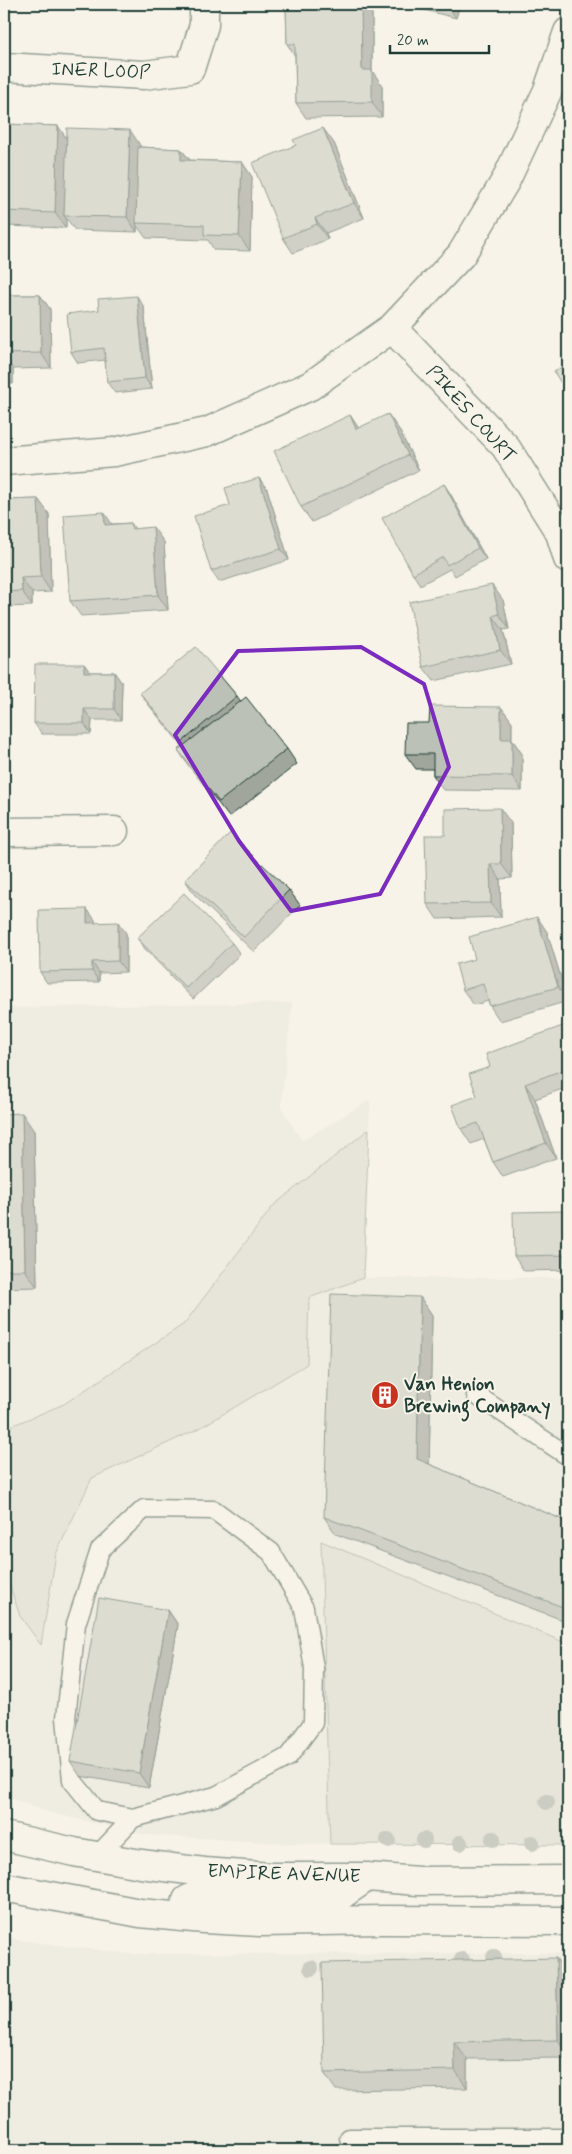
<svg xmlns="http://www.w3.org/2000/svg" width="572" height="2154" viewBox="0 0 572 2154" font-family="Mynerve,sans-serif">
<rect width="100%" height="100%" fill="#f7f3e8"/>
<filter id="ink" filterUnits="userSpaceOnUse"><feTurbulence type="fractalNoise" baseFrequency=".02" numOctaves="2"/><feDisplacementMap in="SourceGraphic" scale="10" xChannelSelector="R" yChannelSelector="G"/><feConvolveMatrix kernelMatrix="1 2 1 2 8 2 1 2 1" color-interpolation-filters="sRGB"/></filter>
<g filter="url(#ink)">
<path fill="#e5e4d9" d="M292 1003 281 1107 302 1141 370 1100 364 1278H568V1644L321 1542 330 1844H298L147 1835 47 1812 4 1795V1008Z
M4 1936 17 1940 130 1954 568 1953V2150H4Z"/>
<path fill="#d3d5ca" stroke="#79897f" d="M369 1129 363 1278 309 1298 307 1364 198 1429 92 1478 56 1554 41 1645 20 1616 4 1568V1429L64 1404 184 1324 274 1205Z
M321 1541 568 1644V1845L330 1844Z"/>
<g fill="none" stroke-linecap="round" stroke-linejoin="round">
<g stroke="#1f3d34" stroke-width="21">
<path id="lane" d="M476 1395 568 1456
M97 1856 133 1818 216 1796 288 1757 313 1723 314 1668 304 1608 271 1552 214 1510 144 1509 100 1550 76 1624 66 1718 72 1780 97 1811 133 1818
M349 2138H568"/>
</g>
<g stroke="#1f3d34" stroke-width="31">
<path id="street" d="M4 67 144 75 190 69 204 25V4
M392 328 505 446 560 533 568 559
M4 461 114 452 207 432 310 386 392 328 461 255 506 180 548 90 568 32
M4 832 114 831"/>
</g>
<g stroke="#1f3d34" stroke-width="31">
<path id="highway" d="M4 1836 74 1852 141 1864 204 1872 271 1877H367L418 1881 568 1880
M4 1887 140 1913 204 1919 260 1922 383 1920 568 1921
M182 1917 187 1900 199 1894 263 1898H337L367 1877"/>
</g>
<use href="#lane" stroke="#f7f3e8" stroke-width="18"/>
<use href="#street" stroke="#f7f3e8" stroke-width="28"/>
<use href="#highway" stroke="#f7f3e8" stroke-width="28"/>
</g>
<g fill="#949f96">
<circle cx="547" cy="1802" r="8"/>
<circle cx="493" cy="1839" r="8"/>
<circle cx="388" cy="1840" r="8"/>
<circle cx="424" cy="1840" r="8"/>
<circle cx="460" cy="1843" r="8"/>
<circle cx="532" cy="1843" r="8"/>
<circle cx="494" cy="1957" r="8"/>
<circle cx="462" cy="1960" r="8"/>
<circle cx="311" cy="1968" r="8"/>
</g>
<path fill="#a1a69d" stroke="#1f3d34" d="M286 4H365L372 14V71L382 85V117L306 118 296 103 295 56 287 44Z
M403 4H460L456 18 404 5Z
M4 124 58 126 67 139 140 145V147L181 149 190 160 242 162 252 177 250 251 214 250 208 240 146 238 137 226V232L75 230 66 218V228L4 226Z
M334 143 364 218 326 233 328 239 293 253 283 238Z
M4 295H40L50 309 51 368 13 369V384H4Z
M144 307 152 389 115 393 107 382 105 360 78 363 71 352Z
M350 415 358 428H398L419 470 312 522 301 507Z
M259 478 267 489 289 560 219 582 211 571 230 505Z
M444 484 451 495 486 559 455 576 450 569 420 585 413 574Z
M38 499 49 514 51 592 32 593V606L4 607V500Z
M131 523 135 529 164 542 168 610 81 616 70 601 112 524Z
M503 600 509 629 503 630 511 664 434 681 423 667Z
M84 664 90 672H114L122 683 121 720H92L91 734H42L34 723Z
M4 679 8 684V758H4Z
M140 693 237 696 241 702 287 749 297 764 229 817 188 765 178 750 182 746 148 704Z
M501 707 512 722V739L522 754V791L443 790 433 775V769H416L405 754 429 723Z
M511 823 512 878 500 879 501 917 437 919 427 904 445 835Z
M185 880 289 890 300 905 254 952 195 895Z
M87 909 95 920V923L126 933V972L99 973V982L47 983 40 972Z
M537 917 547 932 568 1001 500 1021 490 1006 488 1001 474 1005 463 990 475 959Z
M137 938 232 943 240 954 193 999 145 949Z
M568 1024V1087L535 1099 556 1158 503 1177 493 1162 484 1139 471 1144 461 1129 477 1096 490 1067Z
M4 1114 34 1131 37 1287 4 1288Z
M568 1211V1270L524 1271 514 1256Z
M420 1297 432 1315 429 1464 568 1522V1622L336 1534 324 1517Z
M168 1610 178 1625 149 1788 80 1776 70 1761Z
M556 1958 568 1976V2058L467 2059V2088L336 2090 324 2073Z"/>
<path fill="#83877f" stroke="#1f3d34" d="M361 4H365L372 14V71L382 85V117L372 102 362 70Z
M446 4H460L456 18Z
M58 126 68 141 64 216 66 218V228L55 213Z
M323 128 334 143 364 218 354 203Z
M130 130 140 145 138 223H136L137 226V232L127 217Z
M181 149 192 163 181 160Z
M242 162 252 177 250 251 239 236Z
M315 218 326 233 328 239 317 224Z
M40 295 50 309 51 368 41 353Z
M137 296 144 307 152 389 145 378Z
M4 356 13 369V384L4 370Z
M388 414 398 428 419 470 408 455Z
M350 415 360 430 356 429Z
M259 478 267 489 289 560 281 549Z
M444 484 451 495 486 559 478 548Z
M38 499 49 514 51 592 41 577Z
M104 512 114 527 105 525Z
M153 527 164 542 168 610 158 595Z
M21 578 32 593V606L22 591Z
M492 585 503 600 509 629 499 614Z
M493 616 503 630 511 664 500 650Z
M84 664 92 675 84 672Z
M114 672 122 683 121 720 114 709Z
M4 679 8 684V758L4 752Z
M501 707 512 722 511 754 501 739Z
M84 709 92 720 91 734 84 723Z
M512 739 522 754V791L512 776Z
M500 808 511 823 512 878 501 864Z
M490 864 500 879 501 917 491 903Z
M87 909 95 920V934L87 923Z
M537 917 547 932 568 1001 558 987Z
M118 922 126 933V972L118 961Z
M92 962 99 973V982L92 971Z
M525 1084 535 1099 556 1158 546 1143Z
M22 1113 34 1131 37 1287 25 1270Z
M420 1297 432 1315 429 1476 417 1459Z
M168 1610 178 1625 149 1788 139 1773Z
M556 1958 568 1976V2055L558 2040Z
M454 2042 467 2059V2088L455 2070Z"/>
<path fill="#bbc1b6" stroke="#1f3d34" d="M286 4H361L362 70H372V102L296 103 295 44H287Z
M4 124 58 126 55 213 4 211Z
M67 128 130 130 127 217 64 216Z
M323 128 354 203 315 218 317 224 283 238 252 163 296 145 293 140Z
M138 147 181 149V160L242 162 239 236 204 235V225L136 223Z
M4 295H40L41 353 4 354Z
M137 296 145 378 107 382 104 348 71 352 67 314 99 310 98 299Z
M568 363V394L554 372Z
M388 414 408 455 301 507 274 451 350 415 356 429Z
M259 478 281 549 211 571 194 516 230 505 225 488Z
M444 484 478 548 447 565 443 557 413 574 382 518Z
M38 499 41 577 21 578 22 591 4 592V500Z
M104 512 105 525 131 523 132 529 153 527 158 595 70 601 64 515Z
M492 585 499 614 493 616 500 650 423 667 409 602Z
M196 647 237 696 181 743 140 693Z
M35 664H84V672H114V709H84V723H34Z
M246 697 287 749 219 802 178 750Z
M430 706 501 707V739H512V776L433 775V754H405L406 723H429Z
M500 808 501 864H490L491 903 427 904 425 835H445V809Z
M230 833 289 890 244 937 185 880Z
M184 893 232 943 186 988 137 938Z
M87 909V923L118 922V961L92 962V971L40 972 39 910Z
M537 917 558 987 490 1006 483 984 463 990 456 964 475 959 469 937Z
M568 1024V1068L525 1084 546 1143 493 1162 478 1123 461 1129 452 1105 477 1096 469 1074 490 1067 486 1054Z
M22 1113 25 1270H4V1114Z
M568 1211V1255L514 1256 513 1212Z
M331 1294 420 1297 417 1459 568 1522V1609L324 1517Z
M99 1598 168 1610 139 1773 70 1761Z
M556 1958 558 2040 454 2042 455 2070 324 2073 322 1963Z"/>
</g>
<path d="M0 0H572V2154H0ZM361 647 424 684 449 767 380 894 291 911 239 841 175 735 238 651Z" fill="#f7f3e8" fill-opacity=".55" fill-rule="evenodd"/>
<path fill="none" stroke="#7b2cbf" stroke-width="4" stroke-linejoin="round" d="M361 647 424 684 449 767 380 894 291 911 239 841 175 735 238 651Z"/>
<defs>
<g id="building-disc" transform="scale(1.4375)"><circle r="9.5" fill="#c8321e" stroke="#f7f3e8"/><path d="M-4-6H4V6H1V3H-1V6H-4ZM-2.5-4.3h1.7v1.8h-1.7ZM.8-4.3h1.7v1.8H.8ZM-2.5-1h1.7V.8h-1.7ZM.8-1h1.7V.8H.8Z" fill="#fff"/></g>
</defs>
<g fill-rule="evenodd">
<use href="#building-disc" x="385" y="1395"/>
</g>
<g text-anchor="middle" dominant-baseline="central" stroke-width="4" stroke-linejoin="round" paint-order="stroke">
<g font-size="19" fill="#1f3d34" stroke="#f7f3e8">
<text transform="translate(101 71) rotate(2)">INER LOOP</text>
<text transform="translate(471 414) rotate(48)">PIKES COURT</text>
<text transform="translate(284 1874) rotate(2)">EMPIRE AVENUE</text>
</g>
<g font-size="19" font-weight="bold" fill="#1f3d34" stroke="#f7f3e8" text-anchor="start">
<text x="404" y="1384">Van Henion<tspan x="404" dy="22">Brewing Company</tspan></text>
</g>
</g>
<rect width="572" height="2154" fill="none" stroke="#f7f3e8" stroke-width="20"/>
<rect x="10" y="10" width="552" height="2134" fill="none" stroke="#1f3d34" stroke-width="2" filter="url(#ink)"/>
<path d="M390 45v8h99v-8" fill="none" stroke="#1f3d34" stroke-width="2.5"/>
<text x="397" y="45" font-size="15" fill="#1f3d34" stroke="#f7f3e8" stroke-width="4" paint-order="stroke">20 m</text>
</svg>
